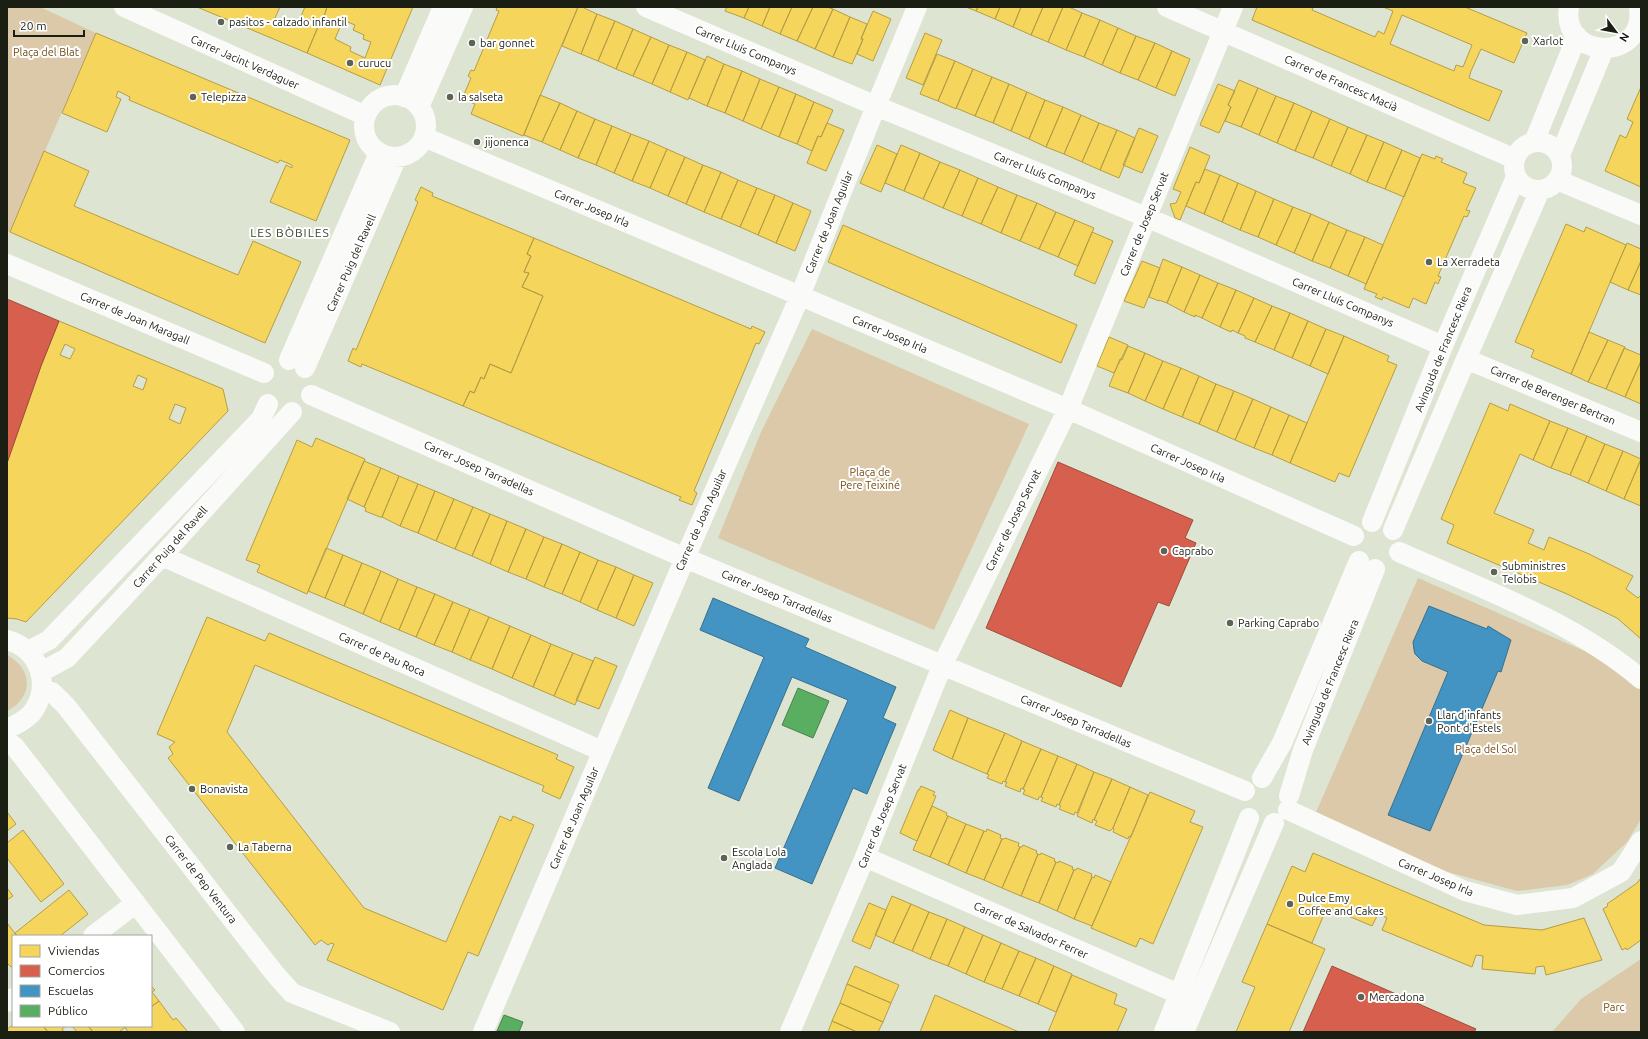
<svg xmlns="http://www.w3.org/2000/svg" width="1648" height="1039" viewBox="0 0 1648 1039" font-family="Ubuntu,sans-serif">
<rect width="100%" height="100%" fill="#dde4d2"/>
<path fill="#dbc9aa" d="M7 7H40L96 33 10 232 7 231Z
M812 329 1029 424 934 630 718 538 761 432Z
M1418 578 1605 660 1639 687 1641 691V819L1627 842 1593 874 1567 885 1517 891 1422 865 1314 817Z
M7 655C33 669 34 697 7 711Z
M1641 959V1032H1552L1581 999Z"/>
<path fill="#f6d55c" stroke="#b49e46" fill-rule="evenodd" d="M197 7H280L275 18 296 27 305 7H327L322 23 320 22 307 53Z
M327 7H352L355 8 356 7H413L380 85 307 53 320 22 322 23ZM343 20 355 25 353 30 364 35 363 39 371 42 365 58 350 51 351 47 335 39Z
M497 7H578L523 136 471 114 475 104 462 99 471 78 468 76 471 70 474 71 499 11 496 10Z
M578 7H582L597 14 581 54 562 46Z
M727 7H749L744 18 725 11Z
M749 7H770L762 26 744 18Z
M770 7H792L780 34 762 26Z
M792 7H813L797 41 780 34Z
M813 7H827L833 9 815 49 797 41Z
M966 7H978L976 11Z
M978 7H1000L995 19 976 11Z
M1000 7H1021L1013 27 995 19Z
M1021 7H1043L1031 35 1013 27Z
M1043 7H1063L1048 42 1031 35Z
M1063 7H1069L1082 13 1066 50 1048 42Z
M1257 7H1313L1312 10 1375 37 1378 31 1384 34 1393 11 1383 7H1465L1527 33 1514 63 1481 49 1471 71 1469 78 1502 91 1489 121 1252 20ZM1402 15 1472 45 1463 67 1456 65 1454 71 1390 44Z
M833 9 850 17 833 57 815 49Z
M873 11 891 19 873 61 857 54 863 39H861Z
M1082 13 1100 20 1084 57 1066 50Z
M597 14 615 21 598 61 581 54Z
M850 17 867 24 861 39H863L852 64 833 57Z
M1100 20 1118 28 1102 65 1084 57Z
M615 21 633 29 616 69 598 61Z
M1118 28 1136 36 1120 73 1102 65Z
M633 29 651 37 633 76 616 69Z
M96 33 350 140 316 221 270 202 286 165 292 168V165L280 160 278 163 129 100 130 97 118 91 116 97 121 99 107 132 62 113Z
M925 33 942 40 923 85 906 78Z
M1136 36 1155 43 1138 80 1120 73Z
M651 37 669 45 652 84 633 76Z
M1155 43 1172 51 1156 88 1138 80Z
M669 45 687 52 670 92 652 84Z
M1172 51 1190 59 1175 96 1156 88Z
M687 52 705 60 688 100 670 92Z
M937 54 955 61 938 101 920 94Z
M707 56 724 64 707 106 689 98Z
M955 61 973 69 956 109 938 101Z
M724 64 742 71 725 113 707 106Z
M973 69 992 77 975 116 956 108Z
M742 71 760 79 743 121 725 113Z
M992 77 1009 84 993 123 975 116Z
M760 79 779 87 761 129 743 121Z
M1239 80 1258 88 1241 127 1225 121 1231 107 1228 105Z
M1009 84 1027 92 1011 131 993 123Z
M1218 84 1235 91 1228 105 1231 107 1219 133 1200 125Z
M779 87 796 94 779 137 761 129Z
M1641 87V187L1605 171 1620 135 1626 138 1633 122 1627 119Z
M1258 88 1276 96 1259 135 1241 127Z
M1027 92 1045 100 1029 139 1011 131Z
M796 94 814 102 797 144 779 137Z
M540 95 560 103 542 142 524 135Z
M1276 96 1294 103 1277 143 1259 135Z
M1045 100 1063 107 1046 147 1029 139Z
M814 102 833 110 821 137 818 136 812 151 797 144Z
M560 103 577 111 560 150 542 142Z
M1294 103 1312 111 1295 151 1277 143Z
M1063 107 1081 115 1064 154 1046 147Z
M577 111 595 119 578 158 560 150Z
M1312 111 1330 119 1313 158 1295 151Z
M1081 115 1099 123 1082 162 1064 154Z
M595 119 612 126 596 165 578 158Z
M1330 119 1348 127 1331 166 1313 158Z
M827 123 844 130 826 171 807 163 818 136 821 137Z
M1099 123 1117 130 1100 170 1082 162Z
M612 126 631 134 614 173 596 165Z
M1348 127 1367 135 1350 174 1331 166Z
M1139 128 1158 136 1142 173 1123 165Z
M1117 130 1135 138 1119 178 1100 170Z
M631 134 649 141 632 181 614 173Z
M1367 135 1384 142 1367 182 1350 174Z
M649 141 667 149 650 188 632 181Z
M1384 142 1402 150 1385 189 1367 182Z
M877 145 897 154 881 192 860 183Z
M901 145 920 153 904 191 885 183Z
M1190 147 1210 156 1199 183 1196 182 1180 220 1175 218 1170 204 1176 203 1181 192 1173 189Z
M667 149 685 157 668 196 650 188Z
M1402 150 1420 158 1404 197 1385 189Z
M44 151 89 171 74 206 238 275 253 241 301 262 265 343 10 232Z
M920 153 940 162 923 199 904 191Z
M1422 154 1435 159 1436 156 1443 159 1441 162 1467 173 1463 183 1476 188 1466 210 1470 211 1467 217 1464 216 1438 276 1441 277 1438 284 1435 282 1426 304 1413 298 1409 308 1383 297 1382 300 1375 297 1377 294 1364 289Z
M685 157 703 165 686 204 668 196Z
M940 162 960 170 943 208 923 199Z
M703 165 721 172 704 212 686 204Z
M1205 169 1220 175 1204 214 1186 206 1196 182 1199 183Z
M960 170 978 178 962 216 943 208Z
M721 172 738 180 721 219 704 212Z
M1220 175 1238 183 1222 222 1204 214Z
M978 178 998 187 981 224 962 216Z
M738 180 757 188 740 227 721 219Z
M1238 183 1256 191 1240 230 1222 222Z
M421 187 433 193 432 196 534 238 527 254 531 256 524 272 529 273 522 287 543 296 511 373 490 364 484 379 481 377 474 393 470 391 463 406 362 364 361 367 348 361 353 348 356 350 418 202 415 200Z
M998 187 1017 195 1001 233 981 224Z
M757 188 775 195 758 235 740 227Z
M1256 191 1274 199 1258 237 1240 230Z
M775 195 793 203 776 243 758 235Z
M1017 195 1037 203 1020 241 1001 233Z
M1274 199 1293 207 1276 245 1258 237Z
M793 203 811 211 795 251 776 243Z
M1037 203 1056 212 1039 249 1020 241Z
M1293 207 1311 214 1294 253 1276 245Z
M1056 212 1075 220 1058 257 1039 249Z
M1311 214 1329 222 1312 261 1294 253Z
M1075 220 1094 228 1078 266 1058 257Z
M1329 222 1347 230 1330 268 1312 261Z
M1566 224 1584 232 1586 227 1626 245 1571 374 1531 357 1534 350 1515 342Z
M843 225 1077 325 1061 363 828 262Z
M1347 230 1365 237 1348 276 1330 268Z
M1092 232 1113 241 1095 284 1074 275Z
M1365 237 1383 245 1366 284 1348 276Z
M534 238 751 329 752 326 765 332 759 344 756 343 694 491 697 493 692 505 679 500 681 497 463 406 470 391 474 393 481 377 484 379 490 364 511 373 543 296 522 287 529 273 524 272 531 256 527 254Z
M1627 243 1641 249V261L1628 290 1610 282Z
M1163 259 1182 267 1167 303 1159 300V301L1149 297Z
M1142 261 1160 268 1144 308 1124 301Z
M1641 261V295L1628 290Z
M1182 267 1200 275 1184 312 1167 303Z
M1200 275 1218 283 1202 318 1195 315V317L1184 312Z
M1218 283 1236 290 1220 327 1202 318Z
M1236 290 1254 298 1238 333 1232 330 1231 332 1220 327Z
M1254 298 1272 306 1255 342 1245 338V336L1238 333Z
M1272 306 1290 313 1274 350 1255 342Z
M1290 313 1308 321 1292 358 1274 350Z
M59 321 223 389 228 411 26 622 17 619 7 618V463L41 366ZM65 344 75 349 70 359 60 355ZM138 375 147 379 143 390 133 386ZM175 404 186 408 180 424 169 419Z
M1308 321 1326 329 1310 366 1292 358Z
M1326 329 1344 336 1328 374 1310 366Z
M1589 332 1608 340 1588 382 1571 374Z
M1344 336 1389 356 1387 361 1397 365 1349 477 1339 473 1335 482 1290 463Z
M1109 337 1128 345 1114 373 1097 366Z
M1608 340 1625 347 1606 389 1588 382Z
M1128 346 1145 353 1128 393 1109 386 1120 359 1122 360Z
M1624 348 1641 355V361L1625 397 1606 389Z
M1145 353 1163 361 1145 401 1128 393Z
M1163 361 1181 368 1163 409 1145 401Z
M1641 361V404L1625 397Z
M1181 368 1199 376 1182 417 1163 409Z
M1199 376 1216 384 1199 424 1182 417Z
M1216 384 1234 391 1217 432 1199 424Z
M1234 391 1253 399 1235 440 1217 432Z
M1253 399 1271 407 1254 448 1235 440Z
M1490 403 1508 411 1510 404 1550 421 1533 460 1520 454 1494 513 1534 530 1528 543 1544 550 1549 537 1589 554 1633 576 1626 589 1638 598 1641 595V639L1617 618 1567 594 1447 543 1454 525 1441 519Z
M1271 407 1289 415 1272 455 1254 448Z
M1289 415 1307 423 1290 463 1272 455Z
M1550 421 1568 428 1551 468 1533 460Z
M1568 428 1587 436 1570 475 1551 468Z
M1587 436 1605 444 1588 483 1570 475Z
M316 438 365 459 307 594 257 572 260 565 246 560 297 440 312 447Z
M1605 444 1623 451 1606 491 1588 483Z
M1623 451 1641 459 1624 499 1606 491Z
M1641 459V506L1624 499Z
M364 461 381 468 364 507 347 499Z
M381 468 399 476 382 517H380L365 511 366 508 364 507Z
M399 476 418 484 400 526 382 517Z
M418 484 435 491 418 533 400 526Z
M435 491 454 499 436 541 418 533Z
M454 499 473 507 455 549 436 541Z
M473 507 490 514 472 556 455 549Z
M490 514 507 521 490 564 472 556Z
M507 521 526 529 508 572 490 564Z
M526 529 544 537 526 579 508 572Z
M544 537 562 544 544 587 526 579Z
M562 544 580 552 562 594 544 587Z
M326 548 343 555 325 598 308 591Z
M580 552 598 560 580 602 562 594Z
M343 555 362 563 344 606 325 598Z
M598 560 616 567 597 610 580 602Z
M362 563 381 571 363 614 344 606Z
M616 567 634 575 616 618 597 610Z
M381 571 398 579 380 622 363 614Z
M634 575 653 583 634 626 616 618Z
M398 579 417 587 399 630 380 622Z
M417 587 435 594 416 637 399 630Z
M435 594 453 602 434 645 416 637Z
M453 602 470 609 452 652 434 645Z
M470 609 489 617 470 660 452 652Z
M207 617 265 641 269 633 558 755 556 759 574 767 560 799 542 791 544 786 255 665 227 732 364 908 446 942 500 816 511 821 513 816 534 825 478 956 468 952 443 1010 327 960 334 944 331 943 328 945 321 940 315 945 168 758 173 754 169 747 175 742 157 734Z
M489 617 510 626 492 669 470 660Z
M510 626 531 635 512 678 492 669Z
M531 635 551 644 533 687 512 678Z
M551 644 573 653 554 696 533 687Z
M573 653 593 661 575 705 554 696Z
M595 657 617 666 599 709 576 700Z
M950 710 968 718 952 759 933 750Z
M968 718 1005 733 987 774 952 759Z
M1005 733 1022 741 1005 782 1003 781 1002 784 987 778 989 775 987 774Z
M1022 741 1041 749 1023 789 1021 788 1020 792 1005 786 1007 782H1005Z
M1041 749 1058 756 1041 797H1039L1038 800 1023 794 1025 790 1023 789Z
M1058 756 1077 764 1059 805 1057 804 1056 807 1041 801 1043 798 1041 797Z
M1077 764 1094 772 1077 813 1075 812 1074 815 1059 809 1061 806 1059 805Z
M1094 772 1112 779 1094 820 1093 819 1092 823 1077 816Z
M1112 779 1130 787 1113 828 1110 831 1095 825 1097 821 1094 820Z
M921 786 935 792 933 795 936 796 917 841 900 833 918 790H919Z
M1130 787 1148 795 1131 837 1129 836 1128 839 1113 832 1114 829 1113 828Z
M1150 792 1195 811 1190 822 1203 827 1153 944 1140 938 1136 947 1091 928Z
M932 806 947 813 946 815 948 816 930 857 913 850Z
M7 812 16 824 7 831Z
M948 816 966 824 948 865 930 857Z
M966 824 984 831 966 873 948 865Z
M987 829 1001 835 1000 838 1002 839 984 880 966 873 984 831 986 832Z
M23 830 64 884 41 902 7 858V843Z
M1005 838 1019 843 1018 846 1020 847 1002 888 984 880 1002 839H1004Z
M1023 845 1037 851 1036 853 1038 854 1021 896 1002 888 1020 847H1022Z
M1041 853 1055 859 1054 861 1056 862 1039 903 1021 896 1038 854 1040 855Z
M1313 853 1484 925 1542 930 1584 918 1602 960 1546 975 1544 966 1536 967 1535 974 1482 969 1483 956 1476 955 1472 967 1382 930 1387 918 1378 914 1372 926 1327 907 1312 943 1267 924 1292 866 1305 872Z
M1059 861 1073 867 1072 869 1074 870 1057 911 1039 903 1056 862 1058 863Z
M1077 868 1092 874 1091 877H1092L1074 919 1057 911 1074 870H1076Z
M1095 875 1111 882 1092 926 1074 919 1092 877 1094 878Z
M1641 878V940L1627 950 1626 948 1622 950 1603 909 1608 906 1607 904 1637 883Z
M7 888 13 896 7 900Z
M69 890 88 914 60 936H17L15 933Z
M892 896 911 904 893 943 875 935Z
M869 903 886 910 870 949 852 941Z
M911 904 929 912 912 951 893 943Z
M929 912 947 919 930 959 912 951Z
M947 919 965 927 948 966 930 959Z
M7 923 17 936H13V965L11 967 7 963Z
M1267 924 1325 949 1289 1032H1236L1255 987 1242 982Z
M965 927 983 935 966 974 948 966Z
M983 935 1001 943 984 982 966 974Z
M1001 943 1019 951 1002 989 984 982Z
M1019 951 1036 958 1019 996 1002 989Z
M1036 958 1054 966 1038 1004 1019 996Z
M855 966 899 985 891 1003 847 984Z
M1054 966 1072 974 1056 1012 1038 1004Z
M1072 975 1117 994 1114 1004 1127 1009 1117 1032H1048Z
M847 984 891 1003 883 1022 840 1003Z
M151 986 155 990 152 992 159 1001 151 1007Z
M935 995 1019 1032H920Z
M159 1001 173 1020 176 1018 188 1032H128L125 1027 127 1026H151V1007Z
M840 1003 883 1022 878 1032H857L832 1021Z
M832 1021 857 1032H828Z
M13 1025V1026H43L48 1032H7V1029Z
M43 1026H66L62 1029 64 1032H48Z
M72 1026H88L93 1032H77Z
M88 1026H127L119 1032H93Z"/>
<path fill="#d6604d" stroke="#9e4c3c" d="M7 299 59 321 41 366 7 463Z
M1058 462 1193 520 1185 538 1196 543 1169 606 1158 602 1121 687 986 628Z
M1332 966 1476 1029 1474 1032H1303Z"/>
<path fill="#4393c3" stroke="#37708e" d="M713 598 809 639 805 647 896 687 883 718 896 724 867 794 853 788 812 884 775 868 848 700 792 677 739 801 708 788 764 657 700 630Z
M1429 606 1487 629 1488 626 1511 640 1501 672 1498 671 1430 831 1388 815 1448 672 1422 661 1415 654 1414 650 1413 642Z"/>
<path fill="#5aae61" stroke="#47834a" d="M798 688 829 701 813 738 782 725Z
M504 1015 523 1022 519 1032 497 1031Z"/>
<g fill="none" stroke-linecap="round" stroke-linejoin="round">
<path stroke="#fafbf8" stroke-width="20" d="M124 7 366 116
M646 7 876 106 1146 217 1443 346
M1167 7 1515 159
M1569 7C1560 60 1647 63 1639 7
M364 126a31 31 0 1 1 62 0a31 31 0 1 1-62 0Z
M404 97 443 7
M419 107 463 7
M424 137 1068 409 1354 536
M1514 166a24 24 0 1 1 48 0a24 24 0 1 1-48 0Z
M1534 142 1577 36
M1560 155 1604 49
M1557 180 1641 215
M7 264 264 373
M1466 359 1641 432
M289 360 379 153
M305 368 397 157
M311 395 685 558 1245 791
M1372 522 1443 346 1516 177
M1393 530 1466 359 1540 190
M1399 552C1482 589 1571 620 1641 679
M162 556 602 751
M7 640C40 648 53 688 31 714 24 721 16 725 7 729
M28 651 49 640 261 419 268 404
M41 672 67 658 162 556 292 412
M42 690 52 692 66 706 275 974 292 993 390 1032
M7 741 15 747 235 1032
M1262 778 1282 743 1359 561
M1289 796 1303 750 1375 569
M1288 810 1465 891 1517 905 1573 898 1588 890 1621 872 1641 841
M865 857 1197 1002
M93 936 136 903
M7 1002 13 998
M483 1032 685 558 800 296 876 106 917 7
M790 1032 865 857 942 666 1068 409 1233 7
M1164 1032 1249 818
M1184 1032 1274 823"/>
</g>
<g fill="#5e6356" stroke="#fff" stroke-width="1.5">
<circle cx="221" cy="22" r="4"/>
<circle cx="1525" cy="41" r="4"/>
<circle cx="472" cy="43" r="4"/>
<circle cx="350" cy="63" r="4"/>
<circle cx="193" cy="97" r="4"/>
<circle cx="450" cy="97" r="4"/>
<circle cx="477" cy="142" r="4"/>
<circle cx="1429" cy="262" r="4"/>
<circle cx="1164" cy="551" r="4"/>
<circle cx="1494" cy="572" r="4"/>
<circle cx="1230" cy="623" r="4"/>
<circle cx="1429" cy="721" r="4"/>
<circle cx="192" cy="789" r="4"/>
<circle cx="230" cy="847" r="4"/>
<circle cx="724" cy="858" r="4"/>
<circle cx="1290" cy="904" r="4"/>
<circle cx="1361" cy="997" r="4"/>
</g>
<g text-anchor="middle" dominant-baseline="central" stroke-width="4" stroke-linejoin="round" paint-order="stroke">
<g font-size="11" fill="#1a1e13" stroke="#fff" text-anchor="start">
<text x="229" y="22">pasitos - calzado infantil</text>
<text x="1533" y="41">Xarlot</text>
<text x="480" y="43">bar gonnet</text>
<text x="358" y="63">curucu</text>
<text x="201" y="97">Telepizza</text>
<text x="458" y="97">la salseta</text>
<text x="485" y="142">jijonenca</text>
<text x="1437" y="262">La Xerradeta</text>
<text x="1172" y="551">Caprabo</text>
<text x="1502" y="566">Subministres<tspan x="1502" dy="13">Telobis</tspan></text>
<text x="1238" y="623">Parking Caprabo</text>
<text x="1437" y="715">Llar d'infants<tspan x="1437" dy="13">Pont d'Estels</tspan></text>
<text x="200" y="789">Bonavista</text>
<text x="238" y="847">La Taberna</text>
<text x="732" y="852">Escola Lola<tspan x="732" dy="13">Anglada</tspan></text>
<text x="1298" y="898">Dulce Emy<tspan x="1298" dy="13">Coffee and Cakes</tspan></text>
<text x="1369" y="997">Mercadona</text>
</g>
<g font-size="11" fill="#1a1e13" stroke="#fff">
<text transform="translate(746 50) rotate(23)">Carrer Lluís Companys</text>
<text transform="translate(245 62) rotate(24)">Carrer Jacint Verdaguer</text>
<text transform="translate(1341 83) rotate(24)">Carrer de Francesc Macià</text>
<text transform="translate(1045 175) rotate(22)">Carrer Lluís Companys</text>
<text transform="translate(592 208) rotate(23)">Carrer Josep Irla</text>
<text transform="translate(829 222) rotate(-68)">Carrer de Joan Aguilar</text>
<text transform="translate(1144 224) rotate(-68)">Carrer de Josep Servat</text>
<text transform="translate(351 263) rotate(-66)">Carrer Puig del Ravell</text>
<text transform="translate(1343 302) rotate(23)">Carrer Lluís Companys</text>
<text transform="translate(135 318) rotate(23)">Carrer de Joan Maragall</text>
<text transform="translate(890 334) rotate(23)">Carrer Josep Irla</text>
<text transform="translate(1443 349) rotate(-68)">Avinguda de Francesc Riera</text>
<text transform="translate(1553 395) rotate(23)">Carrer de Berenger Bertran</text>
<text transform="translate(1188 463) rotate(24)">Carrer Josep Irla</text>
<text transform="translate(479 468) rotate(24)">Carrer Josep Tarradellas</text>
<text transform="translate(701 520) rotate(-66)">Carrer de Joan Aguilar</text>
<text transform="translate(1013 520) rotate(-64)">Carrer de Josep Servat</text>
<text transform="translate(170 547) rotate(-48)">Carrer Puig del Ravell</text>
<text transform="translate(777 596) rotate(23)">Carrer Josep Tarradellas</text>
<text transform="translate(382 654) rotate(24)">Carrer de Pau Roca</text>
<text transform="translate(1330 682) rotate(-68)">Avinguda de Francesc Riera</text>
<text transform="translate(1076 721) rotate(23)">Carrer Josep Tarradellas</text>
<text transform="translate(882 816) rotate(-68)">Carrer de Josep Servat</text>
<text transform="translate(574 818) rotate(-67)">Carrer de Joan Aguilar</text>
<text transform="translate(1436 877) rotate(23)">Carrer Josep Irla</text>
<text transform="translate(201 879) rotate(52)">Carrer de Pep Ventura</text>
<text transform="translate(1031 930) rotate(24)">Carrer de Salvador Ferrer</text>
</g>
<g font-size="11" fill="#774d16" stroke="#fff">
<text x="46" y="52">Plaça del Blat</text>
<text x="870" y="472">Plaça de<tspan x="870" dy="13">Pere Teixiné</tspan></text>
<text x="1486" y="749">Plaça del Sol</text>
<text x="1614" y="1007">Parc</text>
</g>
<g font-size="12" letter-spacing="1" fill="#394329" stroke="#fff">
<text x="290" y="232">LES BÒBILES</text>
</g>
</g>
<rect width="1648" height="1039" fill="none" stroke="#1a1e13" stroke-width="16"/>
<rect x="12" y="935" width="140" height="92" fill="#ffffff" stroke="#a3a5a1"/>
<rect x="20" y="945" width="20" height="12" fill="#f6d55c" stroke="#a3a5a1"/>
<text x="48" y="955" font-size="12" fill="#1a1e13">Viviendas</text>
<rect x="20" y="965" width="20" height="12" fill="#d6604d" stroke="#a3a5a1"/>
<text x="48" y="975" font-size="12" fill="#1a1e13">Comercios</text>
<rect x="20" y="985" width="20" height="12" fill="#4393c3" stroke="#a3a5a1"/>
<text x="48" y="995" font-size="12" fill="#1a1e13">Escuelas</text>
<rect x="20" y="1005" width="20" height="12" fill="#5aae61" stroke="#a3a5a1"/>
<text x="48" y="1015" font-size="12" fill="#1a1e13">Público</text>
<g transform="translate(1616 32) rotate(122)" stroke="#ffffff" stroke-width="3" paint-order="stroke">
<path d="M0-3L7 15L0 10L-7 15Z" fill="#1a1e13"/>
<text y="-6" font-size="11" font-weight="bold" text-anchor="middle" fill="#1a1e13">N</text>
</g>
<path d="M14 30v6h70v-6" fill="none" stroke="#1a1e13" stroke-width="2"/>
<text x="20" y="30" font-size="12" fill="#1a1e13" stroke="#ffffff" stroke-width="3" paint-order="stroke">20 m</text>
</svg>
